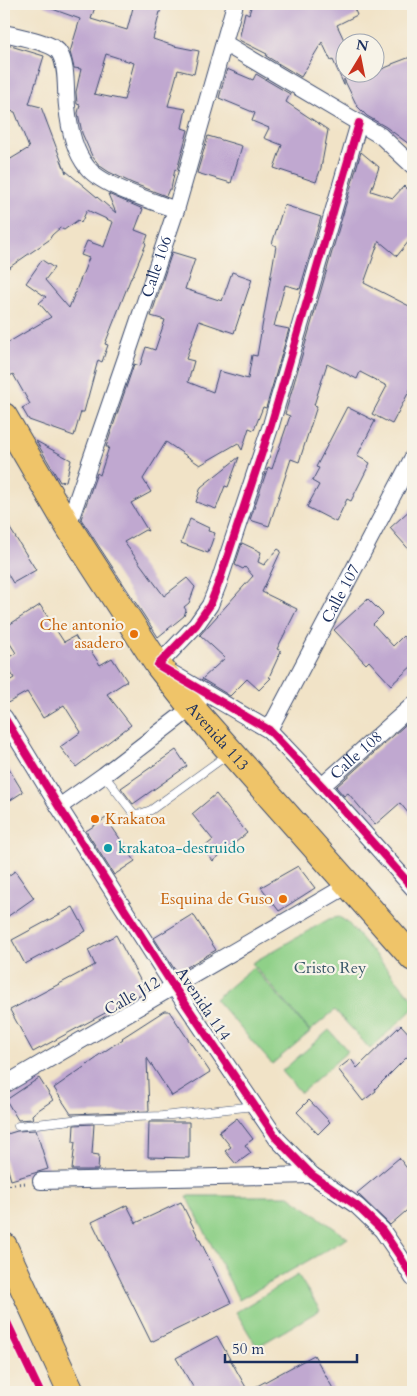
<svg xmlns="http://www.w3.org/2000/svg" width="417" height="1396" viewBox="0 0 417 1396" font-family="Cardo,serif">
<rect width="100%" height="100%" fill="#f7f3e8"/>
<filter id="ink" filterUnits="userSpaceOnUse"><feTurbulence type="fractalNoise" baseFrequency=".02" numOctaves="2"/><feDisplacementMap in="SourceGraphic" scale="10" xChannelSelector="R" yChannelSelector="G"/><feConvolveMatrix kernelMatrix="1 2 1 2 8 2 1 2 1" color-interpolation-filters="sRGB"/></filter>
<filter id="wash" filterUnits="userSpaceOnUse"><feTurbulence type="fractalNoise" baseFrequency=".0096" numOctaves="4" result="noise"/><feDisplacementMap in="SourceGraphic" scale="20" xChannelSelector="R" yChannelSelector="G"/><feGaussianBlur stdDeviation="1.12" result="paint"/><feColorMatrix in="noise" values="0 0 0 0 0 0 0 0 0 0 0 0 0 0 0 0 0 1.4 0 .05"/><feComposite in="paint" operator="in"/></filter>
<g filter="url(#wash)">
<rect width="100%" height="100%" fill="#f1e3c7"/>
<path fill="#8fd088" stroke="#558073" d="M339 917 347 922 413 999V1009L370 1049 335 1010 310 1031 252 963 329 919Z
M253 967 310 1032 272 1064 215 999Z
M329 1030 348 1051 301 1093 282 1071Z
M187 1196H289L348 1238 239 1300Z
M298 1275 320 1310 257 1347 236 1312Z"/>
<g id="blocks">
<path fill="#c0a8d0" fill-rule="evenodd" d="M44 4H96L91 19 127 30 134 4H162L153 39 174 46 199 51 194 74 178 70 168 106 186 109 182 128 188 130 177 170 175 169 171 189H169L166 196 132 183 109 172 100 166 92 156 82 133 78 113 80 105 77 104 76 92 81 69 74 68 70 52 80 19 44 6ZM106 54 134 63 124 100 94 94Z
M252 4H352L357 15 337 25 344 40V72H375L392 65V64L413 56V147L386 127 367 116 357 106 344 79V85L333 60 331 61 322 42 301 77 266 56 267 54 239 40 245 12 249 14Z
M4 44 44 56 29 104 41 107 66 173V171L116 213 108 194 143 209 135 230 148 235 145 243 146 244 133 275H132L105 344 108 345 102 362 98 360 84 412H81L74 436 29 420 22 408 30 404 13 374 4 380V345L51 317 39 303 46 297 26 283 42 260 54 268 45 280 69 308 89 258 81 255 87 241 104 247 113 222 87 210 81 223 78 220 64 230 60 228 52 235 49 240 4 271V163L29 148 15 112 4 110Z
M227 69 253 80 256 74 290 94 286 102 328 130 321 168 316 182 274 168 282 145 264 138 269 128 252 121 255 113 219 98Z
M208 136 242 146 231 183 197 173Z
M361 152 379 167 371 191 393 198 404 186 413 194V236L397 256 379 241 364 283 413 308V384L392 424 372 414 387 386 360 372 357 379 327 364 314 405 317 406 299 462 291 459 269 526 250 520 268 467 272 469 290 416 285 414Z
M284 205 321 217 300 289 285 285 274 326 289 329 266 408 263 407 254 430 249 428 242 450 238 443 200 465 166 442 143 479 151 492 131 503 148 531 145 530 124 542 164 596 187 578 195 587 189 603 184 607 186 610 184 616 158 637 81 519 97 473 100 475 109 447H106L134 364 140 366 146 347 155 350 165 320 151 316 172 252 195 259 185 289 222 301 232 272 252 279 234 333 199 321 186 359 194 361 188 382 213 392 219 371 248 379 252 355 257 356 276 246 272 244Z
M347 407 375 421 357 456 370 463 351 501 347 499 336 522 307 507 319 485 312 481 319 468 316 467Z
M36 441 71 460 66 481 60 482Z
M239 457 228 487 225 486 216 509 196 502 201 487Z
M413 507V554L390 528Z
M4 519 36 570 13 583 4 568Z
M190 519 209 528 208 531 215 533 208 553 181 543Z
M242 543 261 552 258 562 264 565 278 549 281 551 262 592 297 609 277 649 281 651 269 677 271 678 259 690 247 679 230 696 202 679 225 658 200 635 253 576 245 567 243 569 235 565Z
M368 599 383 614 373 624 393 646 403 636 413 647V665L391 685 369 661 366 664 334 630Z
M40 605 64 642 75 636 82 648 87 645 100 665 112 658 127 681 107 694 131 725 76 767 60 747 81 732 64 705 43 718 27 692 4 705V684L14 678 4 660 16 653 4 634V628Z
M413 718V819L400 803 375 825 348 793 344 796 336 787Z
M176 750 187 766 133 804 121 788Z
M4 761 23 792 9 801 4 794Z
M216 794 247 833 213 861 203 848 213 840 192 814Z
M106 818 135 861 114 875 86 831Z
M298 866 315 888 279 911 261 887Z
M15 871 34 898 4 919V879Z
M73 907 86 931 25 964 12 940Z
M193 914 216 950 177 973 154 938Z
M116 935 146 991 33 1052 10 1010 95 965 88 950Z
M164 1011H169L210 1072 172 1096 147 1058 149 1111 71 1114 54 1088 97 1058 96 1057 123 1039 122 1038Z
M401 1025 413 1038V1051L375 1089 376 1091 363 1101 338 1069 351 1059 357 1068Z
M39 1078 53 1100 34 1113 32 1115 33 1119 18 1120 6 1100Z
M309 1100 330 1122 318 1134 297 1112Z
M237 1118 253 1139 245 1145 251 1153 236 1164 225 1151 231 1147 219 1132Z
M149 1122H189V1158L148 1157Z
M94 1124 92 1154 99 1155 98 1170H72L75 1142H73L74 1125Z
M36 1130 48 1169 11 1180 4 1156V1135L17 1131Z
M399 1158 413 1176V1205L390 1225 357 1193Z
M181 1202 231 1303 151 1342 92 1222 127 1205 136 1223Z
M217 1336 248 1391 314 1355 335 1392H196L176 1358Z"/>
</g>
</g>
<g filter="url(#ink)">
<use href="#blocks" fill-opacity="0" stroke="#3b4a6e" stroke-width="1"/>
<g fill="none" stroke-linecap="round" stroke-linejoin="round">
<g stroke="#3b4a6e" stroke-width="9">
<path id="lane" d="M104 775 134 814 143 813 151 810 227 755
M18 1126 81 1119 162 1116 255 1106"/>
</g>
<g stroke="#3b4a6e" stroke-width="18">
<g id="street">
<path d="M4 33C16 36 50 42 58 51 68 63 65 91 67 106 69 127 74 151 87 167 101 186 153 201 176 210"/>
<path d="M224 43 381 136 413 166"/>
<path d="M359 123 271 425 219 582 210 605 196 625 158 665 269 730 322 786 413 888"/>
<path id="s1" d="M68 526 129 349 176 210 235 4"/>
<path d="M4 717 59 807 174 987 277 1139 312 1175 357 1206 382 1230 399 1255 413 1278"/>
<path id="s2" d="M269 730 413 457"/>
<path id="s3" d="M322 786 413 705"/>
<path d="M59 807 104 775 199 702"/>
<path d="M6 1084 348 885"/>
<path d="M41 1181 312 1175"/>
</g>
</g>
<g stroke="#3b4a6e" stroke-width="28">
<g id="primary">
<path id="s4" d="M4 416 68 526 158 665 192 708 231 752 413 958"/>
<path d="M4 1246 71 1392"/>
</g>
</g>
<path stroke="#3b4a6e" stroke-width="3" stroke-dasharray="1 4" stroke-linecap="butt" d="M4 1185 26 1183"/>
<use href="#lane" stroke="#fff" stroke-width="8"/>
<use href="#street" stroke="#fff" stroke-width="16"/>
<use href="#primary" stroke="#efc469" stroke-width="26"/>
<g stroke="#f7f3e8" stroke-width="11">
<path id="cycleway" d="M359 123 271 425 219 582 210 605 196 625 158 665 269 730 322 786 413 888
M4 717 59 807 174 987 277 1139 312 1175 357 1206 382 1230 399 1255 413 1278
M4 1316 40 1392"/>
</g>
<use href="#cycleway" stroke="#d6006c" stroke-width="8"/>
</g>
</g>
<g fill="#e8710a" stroke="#f7f3e8" stroke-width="2">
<circle cx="134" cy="634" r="5"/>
<circle cx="95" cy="819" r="5"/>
<circle cx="283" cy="899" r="5"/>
</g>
<circle fill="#0f9aa8" stroke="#f7f3e8" stroke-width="2" cx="108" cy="848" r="5"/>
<g text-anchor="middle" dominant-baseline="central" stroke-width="4.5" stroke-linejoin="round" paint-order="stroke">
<g font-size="16" fill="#1b2f5e" stroke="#f7f3e8">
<text stroke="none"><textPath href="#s1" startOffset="274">Calle 106</textPath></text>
<text stroke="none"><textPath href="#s2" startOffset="154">Calle 107</textPath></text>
<text stroke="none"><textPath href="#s4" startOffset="386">Avenida 113</textPath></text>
<text stroke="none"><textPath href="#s3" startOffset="46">Calle 108</textPath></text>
<text transform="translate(132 996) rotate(-30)">Calle J12</text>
<text transform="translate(203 1004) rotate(56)">Avenida 114</text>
</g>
<g font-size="16" fill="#c56008" stroke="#f7f3e8" text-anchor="end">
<text x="124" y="625">Che antonio<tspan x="124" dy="18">asadero</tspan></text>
<text x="105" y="819" text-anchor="start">Krakatoa</text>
<text x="273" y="899">Esquina de Guso</text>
</g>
<g font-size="16" fill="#0d838f" stroke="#f7f3e8" text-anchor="start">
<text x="118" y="848">krakatoa-destruido</text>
</g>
<g font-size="16" fill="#385768" stroke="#f7f3e8">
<text x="330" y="968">Cristo Rey</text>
</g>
</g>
<rect width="417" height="1396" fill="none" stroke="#f7f3e8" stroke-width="20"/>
<g transform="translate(360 58) rotate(10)"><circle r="24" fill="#f7f3e8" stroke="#9fa5b1"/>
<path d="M0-4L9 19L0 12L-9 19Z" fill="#c8321e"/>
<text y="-8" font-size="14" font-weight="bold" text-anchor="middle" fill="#1b2f5e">N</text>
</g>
<path d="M225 1354v8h132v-8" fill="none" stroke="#1b2f5e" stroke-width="2.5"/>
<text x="232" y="1354" font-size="15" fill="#1b2f5e" stroke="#f7f3e8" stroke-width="4" paint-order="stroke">50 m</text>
</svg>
